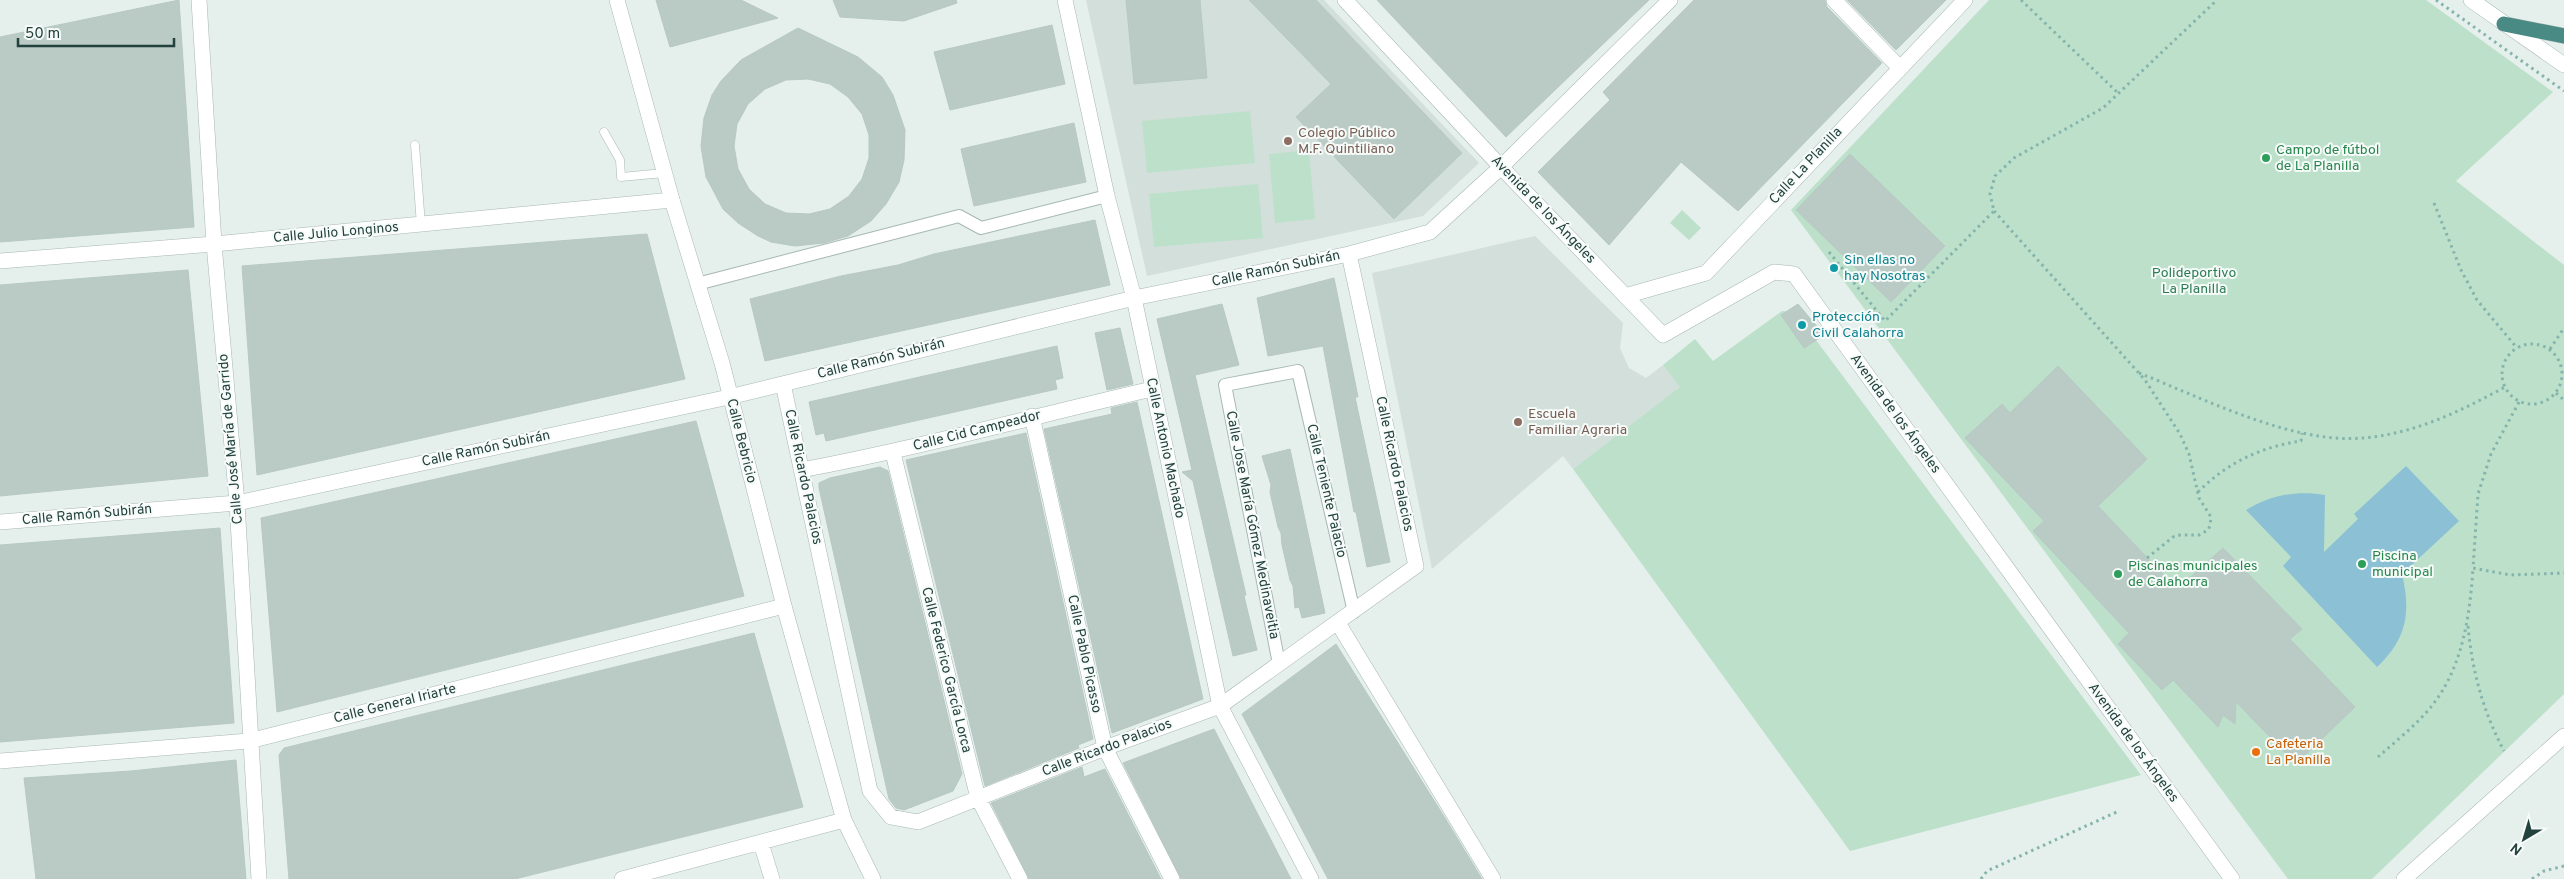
<svg xmlns="http://www.w3.org/2000/svg" width="2564" height="879" viewBox="0 0 2564 879" font-family="Overpass,sans-serif">
<rect width="100%" height="100%" fill="#e5efeb"/>
<path fill="#d3dfdb" d="M1086 0H1324L1479 163 1423 216 1147 276Z
M1535 236 1623 323 1620 348 1629 368 1646 378 1663 365 1681 387 1573 469 1563 456 1432 569 1372 273Z"/>
<path fill="#bde0cb" d="M1989 0H2426L2553 92 2456 181 2564 265V694L2372 879H2288L1791 210Z
M1250 111 1255 163 1147 173 1142 121Z
M1309 150 1315 219 1275 223 1269 154Z
M1258 184 1263 238 1154 247 1149 194Z
M1682 210 1701 228 1689 240 1670 223Z
M1782 311 1795 312 2141 775 1850 851 1573 469 1680 387 1663 365 1695 339 1713 361Z"/>
<path fill="#8bc0d5" d="M2406 466 2459 521 2402 574C2411 612 2407 639 2377 667L2283 566 2291 557 2246 510C2271 495 2297 490 2325 495L2324 552 2358 519 2354 514Z"/>
<path fill="#bacac5" stroke="#b7c9c4" fill-rule="evenodd" d="M179 0 194 227 0 242V37Z
M656 0H741L778 18 670 47Z
M833 0H956L957 3 904 21 840 17Z
M1126 0H1200L1207 78 1134 84Z
M1249 0H1316L1462 153 1394 219 1296 117 1331 84Z
M1377 0H1649L1506 137Z
M1694 0H1825L1827 7 1882 63 1738 211 1681 162 1609 245 1538 172 1610 100 1603 92Z
M1847 0H1946L1896 50Z
M1052 25 1065 84 950 110 934 52Z
M798 28 858 57 882 77 893 95 905 130 904 160 899 182 886 204 871 221 848 236 824 243 795 246 771 242 758 236 738 223 723 209 706 177 701 146 704 118 712 95 721 81 741 60ZM808 79 830 84 848 97 862 114 869 135V158L862 179 849 196 830 209 809 214 786 213 765 204 749 189 738 169 734 146 737 124 748 104 765 89 786 80Z
M1074 123 1086 182 974 206 961 149Z
M1850 154 1945 246 1891 302 1796 210Z
M1095 220 1110 285 765 361 750 299 841 276 898 265 934 254Z
M647 234 685 379 257 475 242 266Z
M188 270 208 476 0 496V285Z
M1334 278 1358 397H1355L1390 562 1367 567 1356 512H1354L1323 346 1268 356 1257 298Z
M1222 304 1239 365 1195 375 1246 595 1244 596 1257 650 1233 656 1193 481 1182 472 1192 470 1157 319Z
M1798 304 1824 335 1804 348 1781 315Z
M1120 328 1133 384 1107 390 1095 333Z
M1057 346 1063 378 1055 380 1057 389 826 441 824 433 816 435 809 402Z
M2058 366 2147 459 2098 506 2177 589 2223 548 2302 629 2290 639 2355 707 2296 764 2236 702 2235 724 2223 715 2218 727 2173 680 2162 690 2118 644 2129 633 2033 531 2044 521 1965 438 2002 404 2010 413Z
M1137 402 1203 699 1112 733 1044 429 1112 414 1111 408Z
M696 421 744 596 277 712 261 518Z
M1026 433 1093 739 1078 745 1079 748 985 786 906 460Z
M1290 449 1325 613 1302 618 1299 607 1295 608 1293 586 1290 580 1282 545 1281 533 1278 527 1270 492 1271 485 1262 456Z
M880 467 888 471 962 774 953 791 904 810 896 808 889 799 819 488V483L830 478Z
M220 528 234 723 0 742V545Z
M754 633 803 807 515 879H289L279 755 284 748Z
M1336 644 1445 818 1482 879H1328L1242 714Z
M1214 729 1291 879H1181L1123 763Z
M236 760 246 879H36L24 778 131 771Z
M1082 767 1084 777 1105 769 1161 879H1029L991 803Z"/>
<g fill="none" stroke-linecap="round" stroke-linejoin="round">
<g stroke="#a7b8b3" stroke-width="9">
<path id="service" d="M604 132 620 160 621 177 664 173
M415 145 421 225"/>
</g>
<g stroke="#a7b8b3" stroke-width="14">
<path id="pedestrian" d="M697 284 959 216 981 228 1107 196
M1279 664 1225 385 1298 371 1354 612"/>
</g>
<g stroke="#a7b8b3" stroke-width="16">
<path id="minor" d="M1065 0 1107 196 1134 298 1220 706 1311 879
M1345 0 1501 167 1663 335 1774 272 1794 274 2232 879
M1834 0 1899 67
M0 261 214 244 672 200
M1625 296 1706 273 1965 0
M783 384 870 791 891 817 918 822 1105 748 1220 706 1416 566 1349 254
M1032 416 1105 748 1172 879
M893 453 978 798 1020 879
M801 470C919 448 1035 416 1152 389
M0 522 237 503 729 397 1134 298 1349 254 1430 232 1501 167 1670 0
M1338 623 1493 879
M0 761 249 741 784 606
M761 843 772 879
M622 879 844 820
M2404 879 2564 736"/>
</g>
<g stroke="#a7b8b3" stroke-width="16">
<path id="tertiary" d="M199 0 214 244 237 503 259 879
M617 0 672 200 722 363 784 606 844 820 873 879
M2471 0 2564 65"/>
</g>
<g stroke="#c1cac9" stroke-width="16">
<path id="trunk" d="M2504 24 2564 36"/>
</g>
<path stroke="#84b4ab" stroke-width="3" stroke-dasharray="2.5 4" stroke-linecap="butt" d="M2021 0 2118 93
M2436 0 2564 91
M2434 203 2461 270 2477 300 2517 348
M1994 211 2145 380 2180 434 2189 454 2199 498 2211 517 2210 526 2208 530 2199 535H2180L2173 537 2147 558
M1829 252 1885 321 1994 211 1990 194 1995 176 2014 158 2103 108 2217 0
M2502 374a30 30 0 1 1 60 0a30 30 0 1 1-60 0Z
M2550 349 2564 328
M2139 373C2205 399 2292 444 2363 438 2414 434 2461 411 2505 387
M2556 393 2564 400
M2519 402 2491 454 2478 494 2473 568 2510 575 2564 573
M2198 492C2227 463 2260 447 2301 441L2302 433
M2468 626C2472 671 2483 711 2504 751
M2378 757C2397 740 2419 723 2434 703 2463 665 2470 614 2473 568
M1981 879 1987 871 2119 811
M2532 879 2544 871 2564 866"/>
<use href="#service" stroke="#fff" stroke-width="8"/>
<use href="#pedestrian" stroke="#fff" stroke-width="12"/>
<use href="#minor" stroke="#fff" stroke-width="15"/>
<use href="#tertiary" stroke="#fff" stroke-width="15"/>
<use href="#trunk" stroke="#4a8a84" stroke-width="15"/>
</g>
<g fill="#8d6e63" stroke="#f6fbf9" stroke-width="2">
<circle cx="1288" cy="141" r="5"/>
<circle cx="1518" cy="422" r="5"/>
</g>
<g fill="#2e9e5b" stroke="#f6fbf9" stroke-width="2">
<circle cx="2266" cy="158" r="5"/>
<circle cx="2362" cy="564" r="5"/>
<circle cx="2118" cy="574" r="5"/>
</g>
<g fill="#0f9aa8" stroke="#f6fbf9" stroke-width="2">
<circle cx="1834" cy="268" r="5"/>
<circle cx="1802" cy="325" r="5"/>
</g>
<circle fill="#e8710a" stroke="#f6fbf9" stroke-width="2" cx="2256" cy="752" r="5"/>
<g text-anchor="middle" dominant-baseline="central" stroke-width="4" stroke-linejoin="round" paint-order="stroke">
<g font-size="14" fill="#785e54" stroke="#f6fbf9" text-anchor="start">
<text x="1298" y="133">Colegio Público<tspan x="1298" dy="16">M.F. Quintiliano</tspan></text>
<text x="1528" y="414">Escuela<tspan x="1528" dy="16">Familiar Agraria</tspan></text>
</g>
<g font-size="14" fill="#27864d" stroke="#f6fbf9" text-anchor="start">
<text x="2276" y="150">Campo de fútbol<tspan x="2276" dy="16">de La Planilla</tspan></text>
<text x="2372" y="556">Piscina<tspan x="2372" dy="16">municipal</tspan></text>
<text x="2128" y="566">Piscinas municipales<tspan x="2128" dy="16">de Calahorra</tspan></text>
</g>
<g font-size="14" fill="#23423d" stroke="#f6fbf9">
<text transform="translate(1806 166) rotate(-47)">Calle La Planilla</text>
<text transform="translate(1543 210) rotate(46)">Avenida de los Ángeles</text>
<text transform="translate(336 233) rotate(-5)">Calle Julio Longinos</text>
<text transform="translate(1276 269) rotate(-12)">Calle Ramón Subirán</text>
<text transform="translate(881 359) rotate(-14)">Calle Ramón Subirán</text>
<text transform="translate(1895 414) rotate(54)">Avenida de los Ángeles</text>
<text transform="translate(977 431) rotate(-14)">Calle Cid Campeador</text>
<text transform="translate(231 439) rotate(-95)">Calle José María de Garrido</text>
<text transform="translate(741 441) rotate(76)">Calle Bebricio</text>
<text transform="translate(1165 448) rotate(78)">Calle Antonio Machado</text>
<text transform="translate(486 449) rotate(-12)">Calle Ramón Subirán</text>
<text transform="translate(1394 464) rotate(78)">Calle Ricardo Palacios</text>
<text transform="translate(803 477) rotate(78)">Calle Ricardo Palacios</text>
<text transform="translate(1326 491) rotate(77)">Calle Teniente Palacio</text>
<text transform="translate(87 515) rotate(-5)">Calle Ramón Subirán</text>
<text transform="translate(1252 525) rotate(79)">Calle Jose María Gómez Medinaveitia</text>
<text transform="translate(1084 654) rotate(78)">Calle Pablo Picasso</text>
<text transform="translate(946 670) rotate(76)">Calle Federico García Lorca</text>
<text transform="translate(395 704) rotate(-14)">Calle General Iriarte</text>
<text transform="translate(2133 743) rotate(54)">Avenida de los Ángeles</text>
<text transform="translate(1107 748) rotate(-21)">Calle Ricardo Palacios</text>
</g>
<g font-size="14" fill="#0d838f" stroke="#f6fbf9" text-anchor="start">
<text x="1844" y="260">Sin ellas no<tspan x="1844" dy="16">hay Nosotras</tspan></text>
<text x="1812" y="317">Protección<tspan x="1812" dy="16">Civil Calahorra</tspan></text>
</g>
<g font-size="14" fill="#2b7b54" stroke="#f6fbf9">
<text x="2194" y="273">Polideportivo<tspan x="2194" dy="16">La Planilla</tspan></text>
</g>
<g font-size="14" fill="#c56008" stroke="#f6fbf9" text-anchor="start">
<text x="2266" y="744">Cafeteria<tspan x="2266" dy="16">La Planilla</tspan></text>
</g>
</g>
<g transform="translate(2524 839) rotate(218)" stroke="#f6fbf9" stroke-width="4" paint-order="stroke">
<path d="M0-4L9 19L0 12L-9 19Z" fill="#23423d"/>
<text y="-8" font-size="14" font-weight="bold" text-anchor="middle" fill="#23423d">N</text>
</g>
<path d="M18 38v8h156v-8" fill="none" stroke="#23423d" stroke-width="2.5"/>
<text x="25" y="38" font-size="15" fill="#23423d" stroke="#f6fbf9" stroke-width="4" paint-order="stroke">50 m</text>
</svg>
